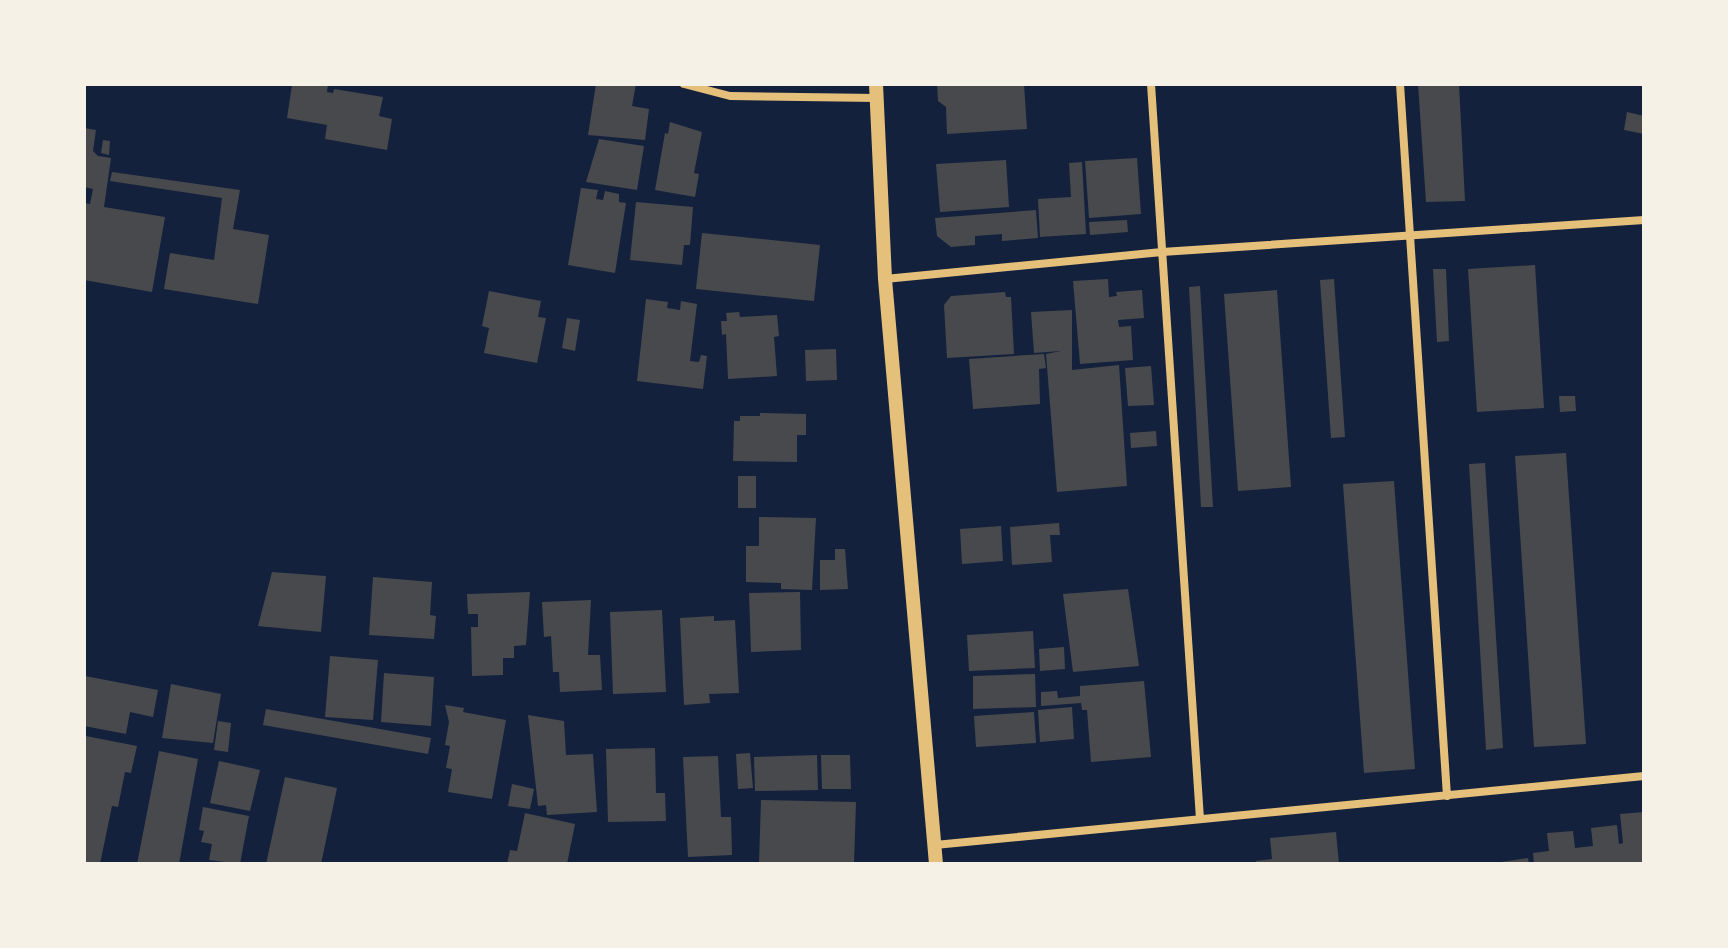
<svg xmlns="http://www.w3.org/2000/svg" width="1728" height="948" viewBox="0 0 1728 948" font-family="Georgia,serif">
<rect width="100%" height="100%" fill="#14213d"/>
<path fill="#48494c" d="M304 84H328L327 92 333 93 334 89 383 97 379 116 392 119 387 150 325 139 327 125 287 118 292 85Z
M596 84H636L632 106 649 109 645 140 588 135Z
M937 84H1024L1027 129 947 134 946 107 938 101Z
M1418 84H1459L1465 201 1426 202Z
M1627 112 1644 116V134L1624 130Z
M670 122 702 132 694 173 699 174 695 197 655 190 665 133 668 134Z
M84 128 96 130 93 151 98 156 111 158 104 207 165 217 152 292 84 280V203L90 204 93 189 84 187Z
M599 139 644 146 637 190 586 182Z
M103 140 110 141 109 155 101 153Z
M1137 158 1141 214 1089 218 1085 161Z
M1006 160 1009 207 940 212 936 164Z
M1082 162 1086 234 1040 237 1038 199 1071 197 1069 163Z
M112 172 240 190 233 229 269 235 258 304 164 289 170 253 214 260 222 198 110 181Z
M581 188 598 190 596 199 603 200 605 191 619 194V202L626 203 615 273 568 265Z
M636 202 693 207 690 245H684L682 265 630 260Z
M1036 210 1038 238 1002 241V234L975 236V245L951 247 937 236 935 218Z
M1127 220 1128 232 1090 235 1089 222Z
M702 233 820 245 814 301 696 289Z
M1535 265 1544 408 1477 412 1468 269Z
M1433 269H1446L1449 341 1437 342Z
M1108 279 1109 297 1117 296 1116 292 1142 290 1144 318 1118 320 1119 327 1131 326 1133 360 1080 364 1073 281Z
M1334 279 1345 437 1331 438 1320 280Z
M1200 286 1213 507H1201L1189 287Z
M1277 290 1291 487 1238 491 1224 294Z
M489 291 541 301 538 317 546 318 537 363 484 353 489 328 482 326Z
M1005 292 1006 297H1011L1014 354 947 358 944 305 951 296Z
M646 299 668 302 667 308 680 310 681 301 697 304 690 361 699 362 701 355 707 356 703 389 637 381Z
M1072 310V370L1119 365 1127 486 1057 492 1046 354 1061 351 1034 353 1031 312Z
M739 312 740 317 777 315 779 336 774 337 777 376 728 379 726 334 722 335 721 321H727L726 313Z
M567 318 580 320 575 351 562 348Z
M836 349 837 380 806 381 805 350Z
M1044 354 1046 368 1039 369 1040 404 973 409 969 359Z
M1151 366 1154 405 1128 406 1125 368Z
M1559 396H1575L1576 411 1560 412Z
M760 413 806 414V435H797V462L733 461 734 421H740V416H760Z
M1156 431 1157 446 1131 448 1130 433Z
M1566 453 1586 744 1534 747 1515 456Z
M1485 463 1503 748 1486 750 1469 464Z
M738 476H756V508H738Z
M1394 481 1415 769 1364 773 1343 484Z
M759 517 816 518 812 590 781 589V583L746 582V546H759Z
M1059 523 1060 535H1050L1052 562 1012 565 1010 527Z
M1001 526 1003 561 962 564 960 529Z
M835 549H845L848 589 820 590V560H835Z
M272 572 326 576 321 632 258 626Z
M373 577 432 582 430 615 436 616 434 639 369 635Z
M1128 589 1139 666 1073 672 1063 594Z
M530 592 526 645 514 646V658H503V675L472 676 471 627H478V614H468L467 594Z
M800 592 801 650 751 652 749 593Z
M591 600 588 655H600L602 690 560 692 559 672H553L551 636 544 637 542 602Z
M662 610 666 692 613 694 610 612Z
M714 616V621L735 620 739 693 709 694 710 703 684 705 680 618Z
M1033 631 1035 668 969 671 967 635Z
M1064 647 1065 669 1040 671 1039 649Z
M330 656 378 660 373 720 325 717Z
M384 673 434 677 431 726 381 722Z
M1035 674 1036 707 973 709V676Z
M85 676 158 690 153 717 130 712 126 734 84 726Z
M1144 681 1151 757 1091 762 1087 710H1082L1081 703 1041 706V692L1057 691 1058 698 1080 696V686Z
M171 684 221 694 213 743 162 738Z
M445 705 464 708 463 712 506 720 492 799 448 792 452 769 446 768 450 746 445 745 449 722Z
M1072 707 1074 739 1040 742 1038 710Z
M266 709 431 738 428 754 263 725Z
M1034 712 1036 743 976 747 974 716Z
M528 715 564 721 566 755 593 754 597 812 547 815 546 805 538 806Z
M218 721 231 723 228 752 214 750Z
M86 736 137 746 131 773 125 772 118 807 112 806 100 864H84Z
M655 748 656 793H665L666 821 608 822 606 749Z
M159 751 198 759 179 864H137Z
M750 753 753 788 738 789 736 754Z
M817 755 818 790 755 791 754 757Z
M821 755H850L851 789H822Z
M718 756 721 817H731L732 855 688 857 683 757Z
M219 761 260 770 250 811 210 803Z
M285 777 337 788 321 864H266Z
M512 784 534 789 530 809 508 806Z
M761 800 856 802 854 864 759 862Z
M203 807 249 816 240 864 209 860 212 844 201 842 204 831 199 830Z
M1644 812V864H1534L1533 853 1549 851 1547 833 1573 831 1575 848 1593 846 1591 828 1617 825 1619 844 1623 843 1620 814Z
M525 813 575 824 567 864H507L510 850 517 851Z
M1336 832 1339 864H1256V861L1272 859 1270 838Z
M1528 858 1529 864H1501V862Z"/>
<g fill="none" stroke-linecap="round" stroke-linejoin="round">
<path stroke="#e5c07b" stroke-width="8" d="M684 84 730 96 877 98
M1151 84 1200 819
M1400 84 1447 796
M885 279 1162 252 1644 220
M935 845 1644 776"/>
<path stroke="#e5c07b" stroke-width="14" d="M876 84 885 279 936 864"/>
</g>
<rect width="1728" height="948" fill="none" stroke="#f6f1e7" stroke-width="172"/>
</svg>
